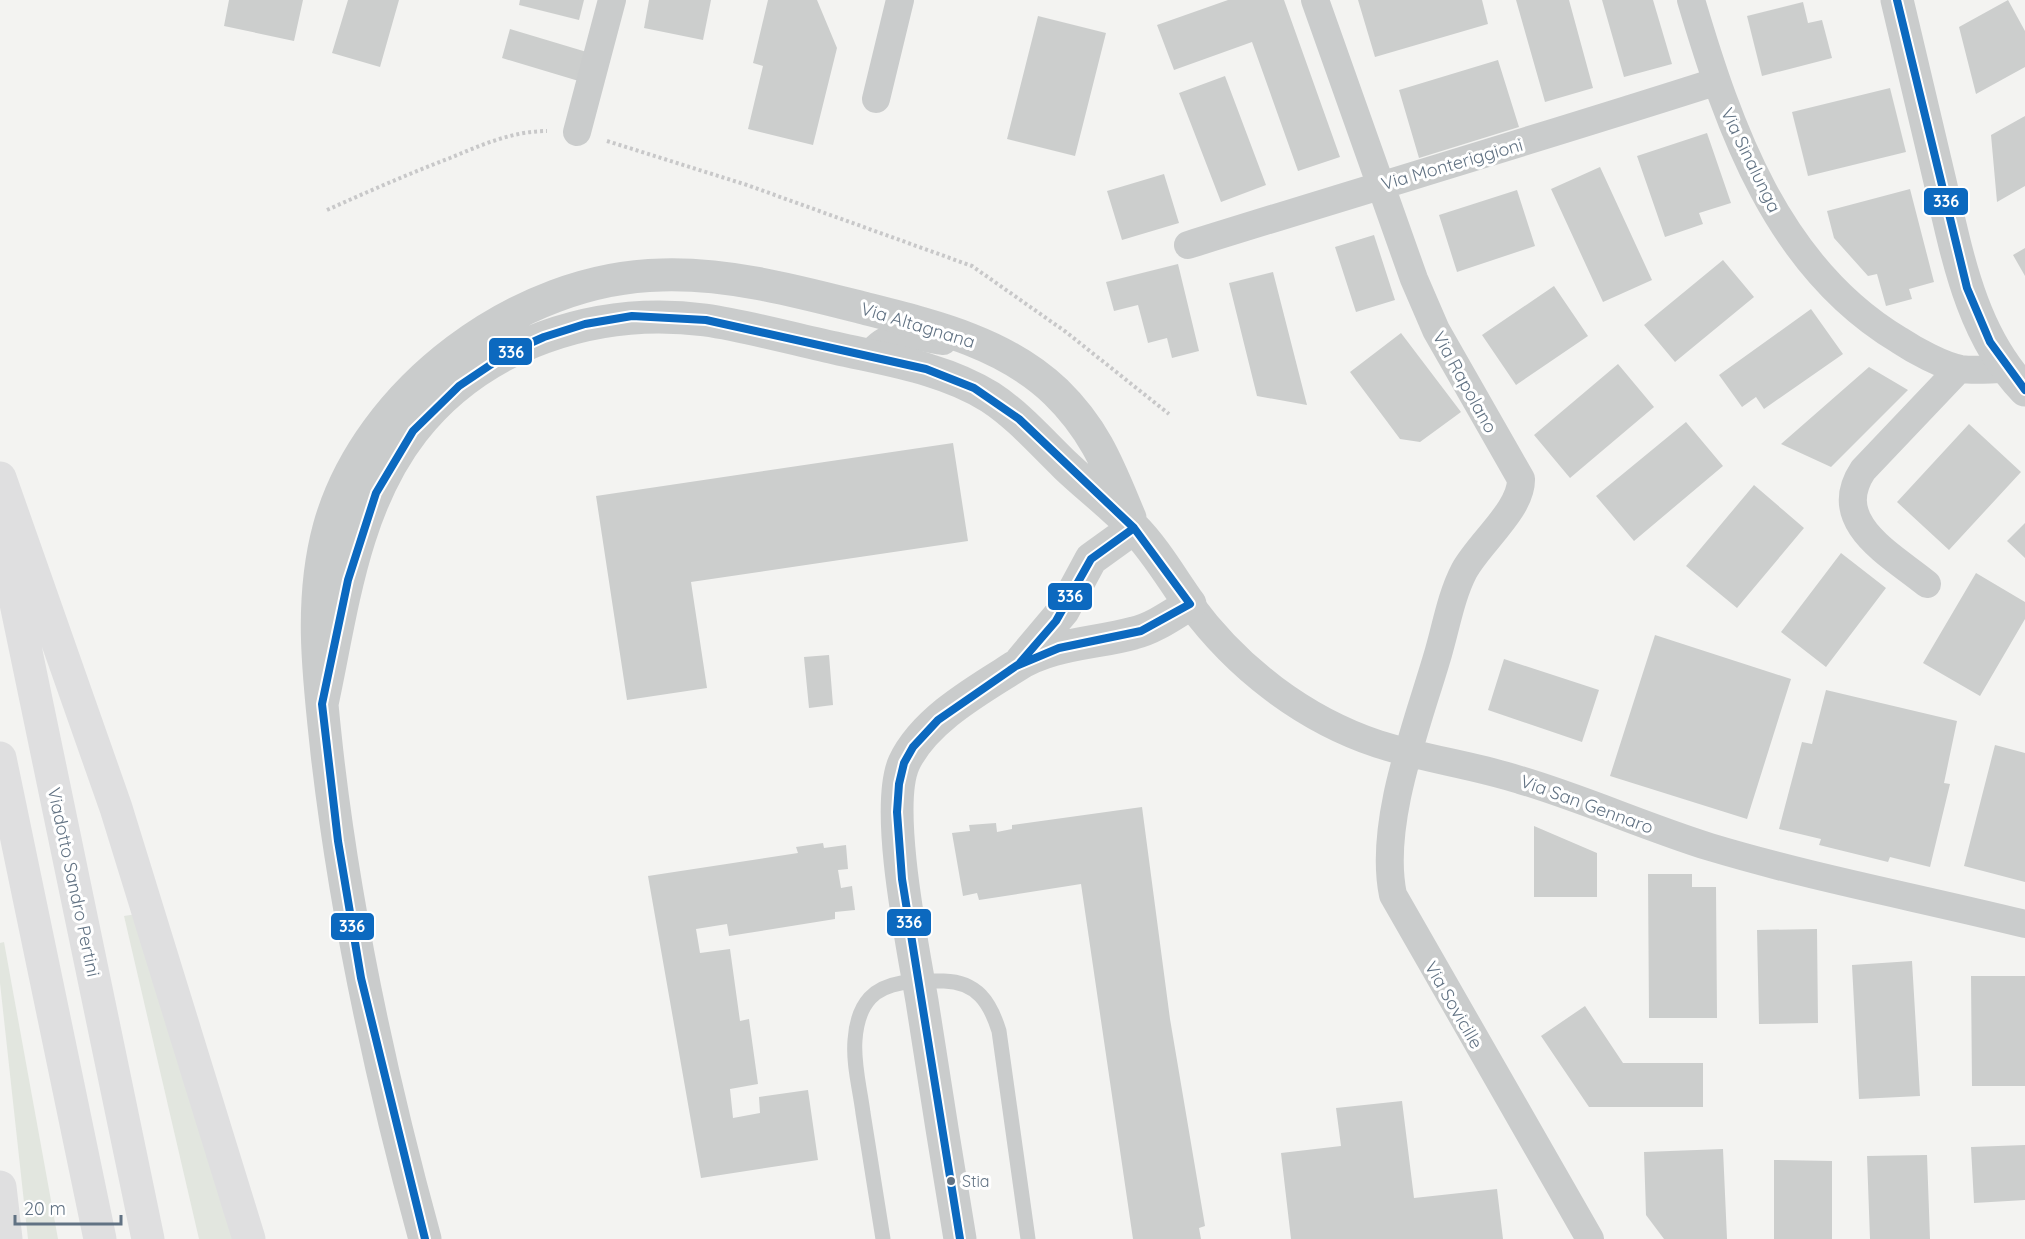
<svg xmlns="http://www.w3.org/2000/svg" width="2025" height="1239" viewBox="0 0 2025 1239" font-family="Quicksand,sans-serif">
<rect width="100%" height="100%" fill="#f3f3f1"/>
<path fill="#e2e6df" d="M137 914 235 1239H199L124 916Z
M4 942 58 1239H28L0 983V943Z"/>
<path fill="#cccecd" d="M229 0H303L294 41 224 26Z
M348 0H399L380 67 332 53Z
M520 0H584L579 20 519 5Z
M649 0H711L703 40 644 28Z
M768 0H817L837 48 813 145 748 129 763 66 753 63Z
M1228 0H1284L1340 157 1298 171 1252 42 1174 70 1157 25Z
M1358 0H1482L1488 24 1375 57Z
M1516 0H1569L1593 88 1545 102Z
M1602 0H1653L1672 64 1624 77Z
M2008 0 2025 31V67L1976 94 1959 27Z
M1803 2 1808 23 1822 20 1832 58 1762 76 1747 16Z
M1038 16 1106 33 1075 156 1007 139Z
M510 29 590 53 582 82 502 58Z
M1498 60 1519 127 1419 158 1399 90Z
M1225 76 1266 185 1221 202 1179 93Z
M1890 88 1906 152 1808 176 1792 112Z
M2025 116V186L1997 202 1991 135Z
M1707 133 1731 203 1699 213 1703 224 1665 237 1637 156Z
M1600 167 1652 280 1603 302 1551 189Z
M1164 174 1179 223 1122 240 1107 191Z
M1910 189 1934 282 1909 289 1912 299 1886 306 1877 274 1868 276 1834 238 1827 211Z
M1517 190 1535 246 1457 272 1439 215Z
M1374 235 1395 300 1356 312 1335 247Z
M2025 248V276L2013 255Z
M1723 260 1754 297 1675 362 1644 325Z
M1178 264 1199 351 1172 358 1167 338 1148 343 1138 305 1114 311 1106 282Z
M1273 272 1307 405 1257 396 1229 283Z
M1554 286 1588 336 1516 385 1482 335Z
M1811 309 1843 354 1764 409 1756 397 1742 407 1719 375Z
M1401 333 1461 412 1420 442 1400 439 1350 372Z
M1618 364 1654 407 1570 478 1534 435Z
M1869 367 1908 390 1831 467 1781 444Z
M1686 422 1723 466 1634 541 1596 496Z
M1969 424 2021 472 1949 550 1897 502Z
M953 443 968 541 691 582 707 688 627 700 596 496Z
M1754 485 1804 528 1737 608 1686 566Z
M2025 523V558L2007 541Z
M1841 553 1886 588 1826 667 1781 632Z
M1976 573 2025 602V619L1980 696 1923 663Z
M1655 635 1791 679 1747 819 1610 776Z
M829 655 833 705 809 708 804 657Z
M1504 659 1599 690 1582 742 1488 710Z
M1826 690 1957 721 1944 783 1950 784 1930 867 1890 857 1888 862 1819 845 1821 839 1779 829 1802 742 1812 744Z
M1995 745 2025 753V882L1964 866Z
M1142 807 1170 1019 1205 1226 1199 1228 1201 1239H1133L1081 884 979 900 977 893 963 896 952 833 970 831 969 825 996 823 997 832 1012 829V825Z
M1534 826 1597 853V897H1534Z
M823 843 824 848 846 845 848 869 838 870 841 888 852 886 855 910 835 912V919L729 936 727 924 696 929 700 953 730 949 740 1021 749 1019 758 1084 730 1089 733 1118 760 1113 759 1097 808 1090 818 1160 701 1178 648 876 798 853 796 847Z
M1648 874H1692V887H1716L1717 1018H1649Z
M1817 929 1818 1023 1759 1024 1757 930Z
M1912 961 1920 1096 1859 1099 1852 965Z
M1971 976H2025V1086H1972Z
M1585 1006 1623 1063H1703V1107H1589L1541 1036Z
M1402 1101 1414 1198 1497 1189 1503 1239H1291L1281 1153 1341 1146 1336 1108Z
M2025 1145V1200L1974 1203 1971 1147Z
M1723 1149 1727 1239H1664L1646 1215 1644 1152Z
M1927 1155 1930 1239H1870L1867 1156Z
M1774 1160 1832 1161V1239H1774Z"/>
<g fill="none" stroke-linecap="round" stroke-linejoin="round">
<path stroke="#c8c8c9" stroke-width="4" stroke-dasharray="3 3" stroke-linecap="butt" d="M607 141 747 185 972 266 1066 332 1169 414
M327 210C367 192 408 174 450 158 481 145 513 131 547 131"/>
<path stroke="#cacccc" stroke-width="15" d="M883 1239C876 1197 870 1155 863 1113 860 1089 853 1064 855 1040 856 1025 860 1009 870 998 888 979 921 981 944 981 977 982 990 1002 999 1031L1028 1239"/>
<path stroke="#cacccc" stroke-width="28" d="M1315 0 1414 279 1436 330 1521 479C1522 509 1479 543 1464 571 1451 596 1446 627 1438 654 1418 723 1378 823 1393 895L1590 1239
M1691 0C1729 128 1777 267 1899 340 1914 350 1943 366 1961 369 1975 371 1991 369 2006 369
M876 99 900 0
M577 132 612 0
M1188 245C1364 190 1540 138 1715 82
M869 356C889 328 913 336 943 341
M1927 584C1892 555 1828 523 1863 470L1959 369
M1190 604C1237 668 1303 719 1378 744 1424 759 1474 765 1520 780 1584 799 1646 827 1710 847 1813 878 1920 898 2025 924"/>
<path stroke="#cacccc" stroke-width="33" d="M1897 0C1911 57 1924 115 1938 173 1956 248 1969 332 2025 390
M1021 661 1063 611 1091 559 1134 528
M322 704C342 611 353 508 413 431 482 343 596 306 705 320 748 326 792 339 835 348 887 360 944 368 990 397 1019 416 1041 442 1066 466 1088 487 1112 505 1133 527 1155 549 1172 579 1190 604 1172 615 1154 628 1134 633 1095 644 1052 643 1016 666 978 690 924 720 904 763 884 808 913 948 922 1001 934 1080 947 1160 960 1239
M425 1239C381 1079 346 918 327 753 319 678 309 602 329 528 367 390 520 277 662 275 731 273 800 292 867 309 934 326 1005 343 1056 392 1096 431 1109 468 1130 518"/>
<path stroke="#dfdfe0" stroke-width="33" d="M0 478 116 808 249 1239
M2 536 148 1239
M0 758 100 1239
M0 1187 6 1239"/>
<g stroke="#fff" stroke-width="12">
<path id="bus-1" d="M1897 0 1967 288 1990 342 2025 390
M1010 670 1019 664 1056 621 1091 559 1134 528
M425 1239 361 978 338 841 322 704 348 580 376 493 413 431 459 386 508 353 544 337 585 324 632 316 706 320 926 369 974 388 1019 419 1134 528 1190 604 1141 631 1059 648 1016 666 938 720 913 747 904 763 899 784 897 812 902 879 960 1239"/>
</g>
<use href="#bus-1" stroke="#0c69bf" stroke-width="8"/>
</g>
<circle fill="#617283" stroke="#fff" stroke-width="2" cx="951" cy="1181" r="5"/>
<g text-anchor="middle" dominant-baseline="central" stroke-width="6" stroke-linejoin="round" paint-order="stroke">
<g font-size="16" fill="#617283" stroke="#fff" text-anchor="start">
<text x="962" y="1181">Stia</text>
</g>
<g font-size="18" fill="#617283" stroke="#fff">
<text transform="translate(1751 160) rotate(64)">Via Sinalunga</text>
<text transform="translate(1452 164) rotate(-16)">Via Monteriggioni</text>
<text transform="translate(918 325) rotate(17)">Via Altagnana</text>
<text transform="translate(1465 382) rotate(61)">Via Rapolano</text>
<text transform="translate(1587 804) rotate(20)">Via San Gennaro</text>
<text transform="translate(74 882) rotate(78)">Viadotto Sandro Pertini</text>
<text transform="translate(1454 1005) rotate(60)">Via Sovicille</text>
</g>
</g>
<g stroke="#fff" stroke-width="2">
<rect x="1923" y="187" width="46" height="29" rx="6" fill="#0c69bf"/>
<rect x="488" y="337" width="45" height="29" rx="6" fill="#0c69bf"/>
<rect x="1047" y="582" width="46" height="29" rx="6" fill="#0c69bf"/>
<rect x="886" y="908" width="46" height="29" rx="6" fill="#0c69bf"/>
<rect x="330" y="912" width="45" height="29" rx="6" fill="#0c69bf"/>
</g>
<g font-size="16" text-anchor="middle" font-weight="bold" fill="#fff">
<text x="1946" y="207">336</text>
<text x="511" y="358">336</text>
<text x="1070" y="602">336</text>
<text x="909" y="928">336</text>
<text x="352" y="932">336</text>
</g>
<path d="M15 1215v9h106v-9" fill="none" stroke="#617283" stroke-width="3"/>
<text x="24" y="1215" font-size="18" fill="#617283" stroke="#ffffff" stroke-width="4.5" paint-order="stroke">20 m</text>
</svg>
